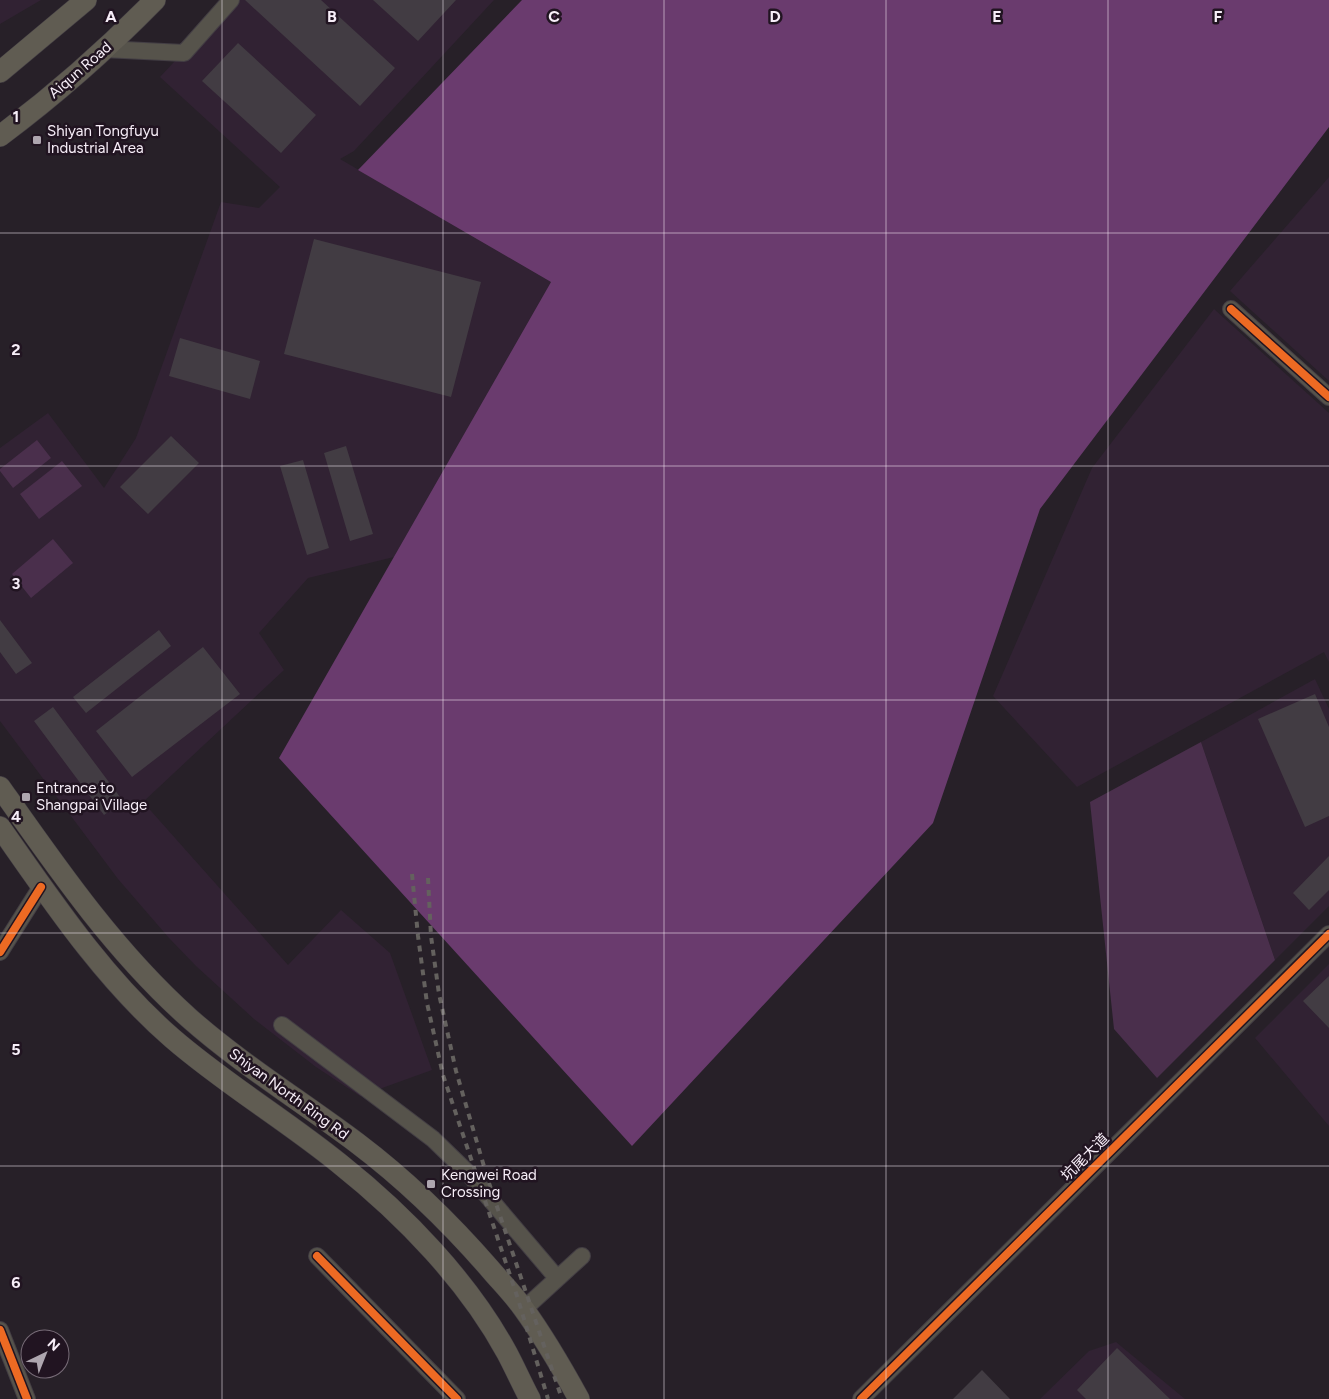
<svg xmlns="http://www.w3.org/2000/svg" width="1329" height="1399" viewBox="0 0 1329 1399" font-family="Figtree,'Noto Sans SC',sans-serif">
<rect width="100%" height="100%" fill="#272028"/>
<path fill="#312233" d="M0 0H41L0 24Z
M232 0H494L354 151 340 159 551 282 394 557 308 578 259 633 284 670 143 802 288 965 341 910 390 953 432 1070 360 1096 316 1067 254 1019 196 966 169 938 118 879 0 721V448L48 413 104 488 136 438 221 202 259 208 280 187 160 77Z
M1329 177V381L1230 291Z
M1214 309 1329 413V662L1324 652 1077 787 993 696 1092 468Z
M1315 679 1329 709V906L1275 960 1201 742Z
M1329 964V1126L1255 1038Z
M1116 1342 1185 1399H1040L1089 1351Z"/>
<path fill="#4a2f4c" d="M37 440 51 458 13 488 0 471V469Z
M62 461 82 486 39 519 20 494Z
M53 539 73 563 31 598 12 574Z
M1201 742 1275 960 1157 1078 1114 1029 1090 802Z"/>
<path fill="#6a3b6e" d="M522 0H1329V127L1040 509 933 823 632 1146 279 758 551 282 358 170Z"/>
<path fill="#423c43" d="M245 0H321L395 68 360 106Z
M373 0H456L418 41Z
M238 43 316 115 281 153 202 81Z
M314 239 481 282 451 397 284 354Z
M180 338 260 361 250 399 169 376Z
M171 436 199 463 148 514 120 487Z
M346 446 373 534 350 541 324 453Z
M303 460 329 548 307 555 280 466Z
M0 620 32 663 16 674 0 652Z
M159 630 171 646 86 713 73 697Z
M203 647 240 694 132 777 96 731Z
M1315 694 1329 727V816L1305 827 1258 719Z
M53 707 123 801 104 815 34 721Z
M1329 856V890L1309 910 1293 893Z
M1329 976V1028L1303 1001Z
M1117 1348 1170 1399H1086L1077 1390Z
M982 1370 1010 1399H953Z"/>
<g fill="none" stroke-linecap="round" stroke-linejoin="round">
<g stroke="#433e44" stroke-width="18">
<path id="minor" d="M104 49 184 53 231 0
M1231 309 1329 397
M0 952 41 887
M282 1025 433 1139 467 1172 557 1278
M317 1256 457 1399
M524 1309 582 1256
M0 1330 27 1399
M861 1399 1329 934"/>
</g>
<g stroke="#433e44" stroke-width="22">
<path id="major" d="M0 72 86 0
M0 136C55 95 107 49 155 0
M0 787C57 868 114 951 189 1018 241 1064 301 1101 357 1143 406 1180 450 1223 490 1269 501 1282 513 1294 523 1308 544 1337 562 1368 579 1399
M0 827C52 901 103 978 172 1038 225 1084 286 1120 340 1164 404 1215 468 1281 507 1353 515 1368 522 1384 530 1399"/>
</g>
<use href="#minor" stroke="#56534b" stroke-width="16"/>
<use href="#major" stroke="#605c52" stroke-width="21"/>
<path stroke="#64615e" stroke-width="4" stroke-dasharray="6 6" stroke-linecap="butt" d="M412 874 418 936 427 1003 443 1075 518 1299 548 1399
M428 878 431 936 439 994 456 1071 488 1180 562 1399"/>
<g stroke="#211421" stroke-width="11">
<path id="cycleway" d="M1231 309 1329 397
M0 952 41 887
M317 1256 457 1399
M0 1330 27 1399
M861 1399 1329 934"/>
</g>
<use href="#cycleway" stroke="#ed6a23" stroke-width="8"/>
</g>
<path fill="none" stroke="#f7eef8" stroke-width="1" stroke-opacity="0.55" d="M222 0V1399M443 0V1399M664 0V1399M886 0V1399M1108 0V1399M0 233H1329M0 466H1329M0 700H1329M0 933H1329M0 1166H1329"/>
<g fill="#aea6af" stroke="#211421" stroke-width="2">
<rect x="32" y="135" width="10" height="10" rx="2.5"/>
<rect x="21" y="792" width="10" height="10" rx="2.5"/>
<rect x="426" y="1179" width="10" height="10" rx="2.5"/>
</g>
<g text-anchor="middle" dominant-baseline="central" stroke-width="5" stroke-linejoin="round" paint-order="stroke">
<g font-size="15" fill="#f7eef8" stroke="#211421">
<text transform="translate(80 70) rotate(-41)">Aiqun Road</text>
<text transform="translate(289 1094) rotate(36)">Shiyan North Ring Rd</text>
<text transform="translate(1085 1157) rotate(-45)">坑尾大道</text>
</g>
<g font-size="15" fill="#f7eef8" stroke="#211421" text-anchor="start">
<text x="47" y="131">Shiyan Tongfuyu<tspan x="47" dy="17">Industrial Area</tspan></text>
<text x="36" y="788">Entrance to<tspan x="36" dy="17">Shangpai Village</tspan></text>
<text x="441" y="1175">Kengwei Road<tspan x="441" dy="17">Crossing</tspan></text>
</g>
</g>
<g font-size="16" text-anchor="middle" font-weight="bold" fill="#f7eef8" stroke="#211421" stroke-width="5" stroke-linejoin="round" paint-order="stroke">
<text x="111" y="22">A</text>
<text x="332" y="22">B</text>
<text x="554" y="22">C</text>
<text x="775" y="22">D</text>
<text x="997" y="22">E</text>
<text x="1218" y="22">F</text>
<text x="16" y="122">1</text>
<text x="16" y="355">2</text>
<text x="16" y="589">3</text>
<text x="16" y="822">4</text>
<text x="16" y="1055">5</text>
<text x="16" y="1288">6</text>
</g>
<g transform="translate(45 1354) rotate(43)"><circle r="24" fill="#211421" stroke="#776b77"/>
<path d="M0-4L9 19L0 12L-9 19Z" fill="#aea6af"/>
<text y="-8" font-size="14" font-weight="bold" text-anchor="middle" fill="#f7eef8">N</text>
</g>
</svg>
